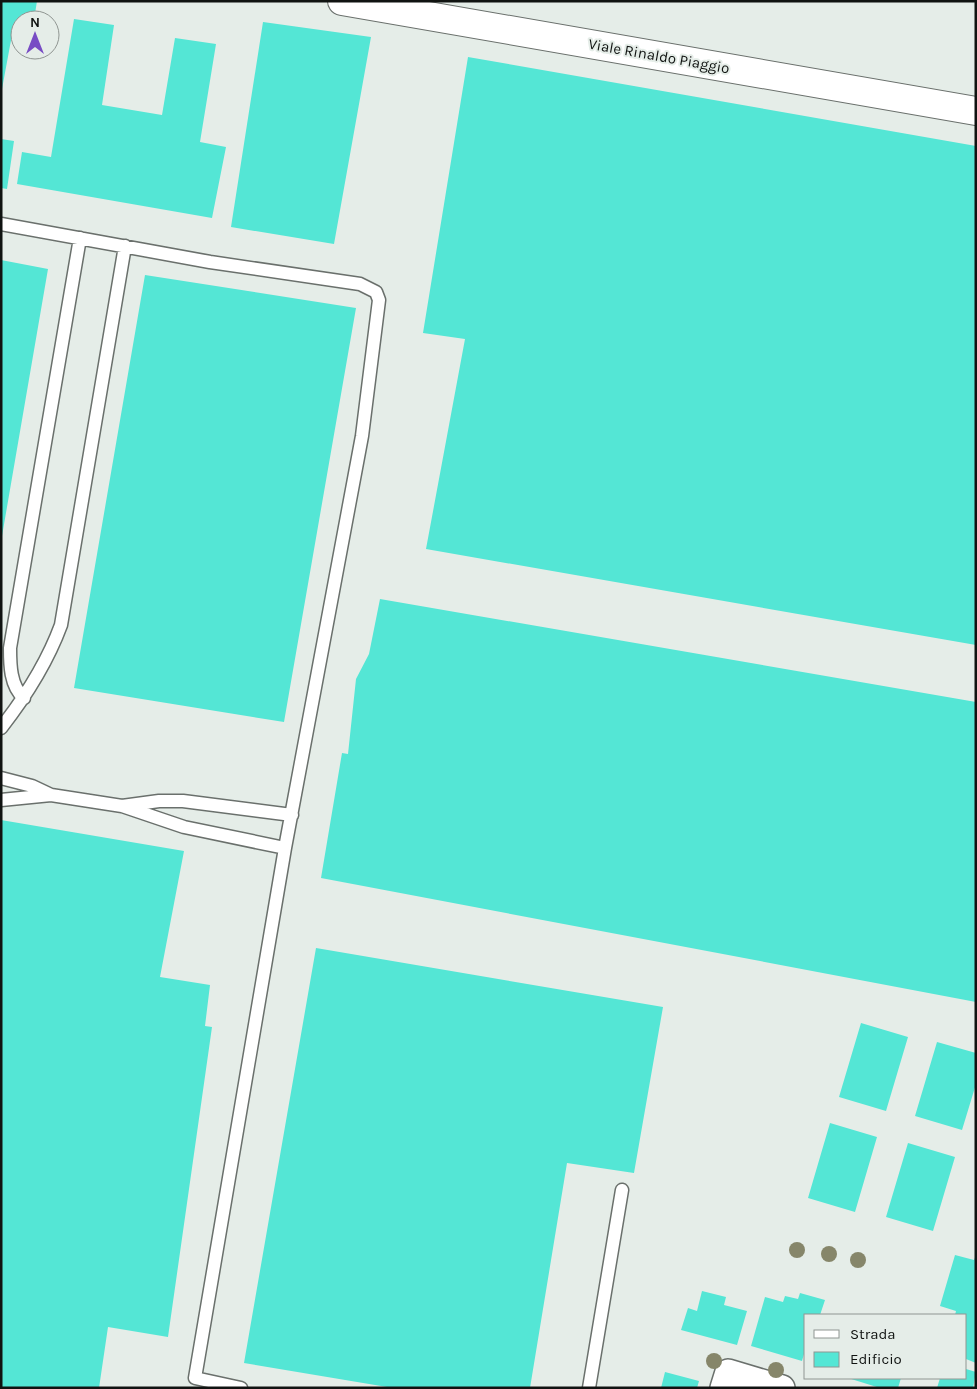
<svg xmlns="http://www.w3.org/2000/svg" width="977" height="1389" viewBox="0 0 977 1389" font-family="Karla,sans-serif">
<rect width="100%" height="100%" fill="#e5ede8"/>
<path fill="#54e6d5" d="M1 1H37L34 20H20V25L14 24 2 89Z
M74 19 114 25 102 105 162 115 175 38 216 44 200 142 226 147 212 218 17 184 22 152 51 157Z
M263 22 371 37 334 244 231 227Z
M468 57 976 146V645L426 549 465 339 423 333Z
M1 139 14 141 7 189 1 188Z
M1 260 48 269 2 536H1Z
M145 275 356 308 284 722 74 688Z
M380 599 976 702V1002L321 878 342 753 348 754 356 679 369 654Z
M1 820 184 851 160 977 210 985 205 1026 212 1027 168 1337 108 1327 99 1388H1Z
M316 948 663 1007 634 1173 567 1163 530 1388H393L244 1363Z
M861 1023 908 1037 886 1111 839 1097Z
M937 1042 976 1053V1084L962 1130 915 1116Z
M830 1123 877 1137 855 1212 808 1198Z
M908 1143 955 1157 933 1231 886 1217Z
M955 1255 974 1260 976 1255V1363L966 1359V1315H955L956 1311 940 1306Z
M702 1291 726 1297 724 1305 747 1311 737 1345 681 1330 688 1308 697 1311Z
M800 1293 825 1300 820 1315H806V1347L802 1361 751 1346 765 1297 783 1302 785 1296 798 1299Z
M966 1369 976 1372 973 1388H937L940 1378H966Z
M665 1372 699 1381 697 1388H661Z
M848 1378H901L898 1388H880Z"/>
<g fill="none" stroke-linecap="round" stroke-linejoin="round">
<g stroke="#6a706c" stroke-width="15">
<path id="lane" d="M1 224 210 262 360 284 376 292 379 300 362 436 285 848 195 1378 241 1388
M24 698C10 686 10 664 10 648L80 238
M1 728C26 696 47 663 61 625L125 246
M1 778 32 786 51 795 1 800
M51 795 122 806
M285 848 184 827 122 806 159 801H183L292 815
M589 1388 622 1190"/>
</g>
<g stroke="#6a706c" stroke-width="28">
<path id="street" d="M723 1388 728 1372 782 1388"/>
</g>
<g stroke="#6a706c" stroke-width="30">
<path id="secondary" d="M342 1 976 111"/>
</g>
<use href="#lane" stroke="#fff" stroke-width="12"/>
<use href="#street" stroke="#fff" stroke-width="25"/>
<use href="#secondary" stroke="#fff" stroke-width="28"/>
</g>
<g fill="#86866a">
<circle cx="797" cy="1250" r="8"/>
<circle cx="829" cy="1254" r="8"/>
<circle cx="858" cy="1260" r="8"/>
<circle cx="714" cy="1361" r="8"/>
<circle cx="776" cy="1370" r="8"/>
</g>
<g text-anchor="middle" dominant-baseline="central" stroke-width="4" stroke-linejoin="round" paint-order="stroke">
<g font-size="15" fill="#101311" stroke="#e5ede8">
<text transform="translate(659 56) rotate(10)">Viale Rinaldo Piaggio</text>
</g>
</g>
<rect width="977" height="1389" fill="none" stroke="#101311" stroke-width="5"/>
<rect x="804" y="1314" width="162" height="65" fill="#e5ede8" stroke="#909692"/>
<rect x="814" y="1330" width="25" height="8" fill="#ffffff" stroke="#909692"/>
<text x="850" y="1339" font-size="15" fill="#101311">Strada</text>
<rect x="814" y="1352" width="25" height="15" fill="#54e6d5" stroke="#909692"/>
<text x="850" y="1364" font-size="15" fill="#101311">Edificio</text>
<g transform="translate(35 35)"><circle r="24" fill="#e5ede8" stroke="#909692"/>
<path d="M0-4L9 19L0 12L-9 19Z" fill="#784cc4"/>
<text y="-8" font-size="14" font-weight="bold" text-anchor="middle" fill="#101311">N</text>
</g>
</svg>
